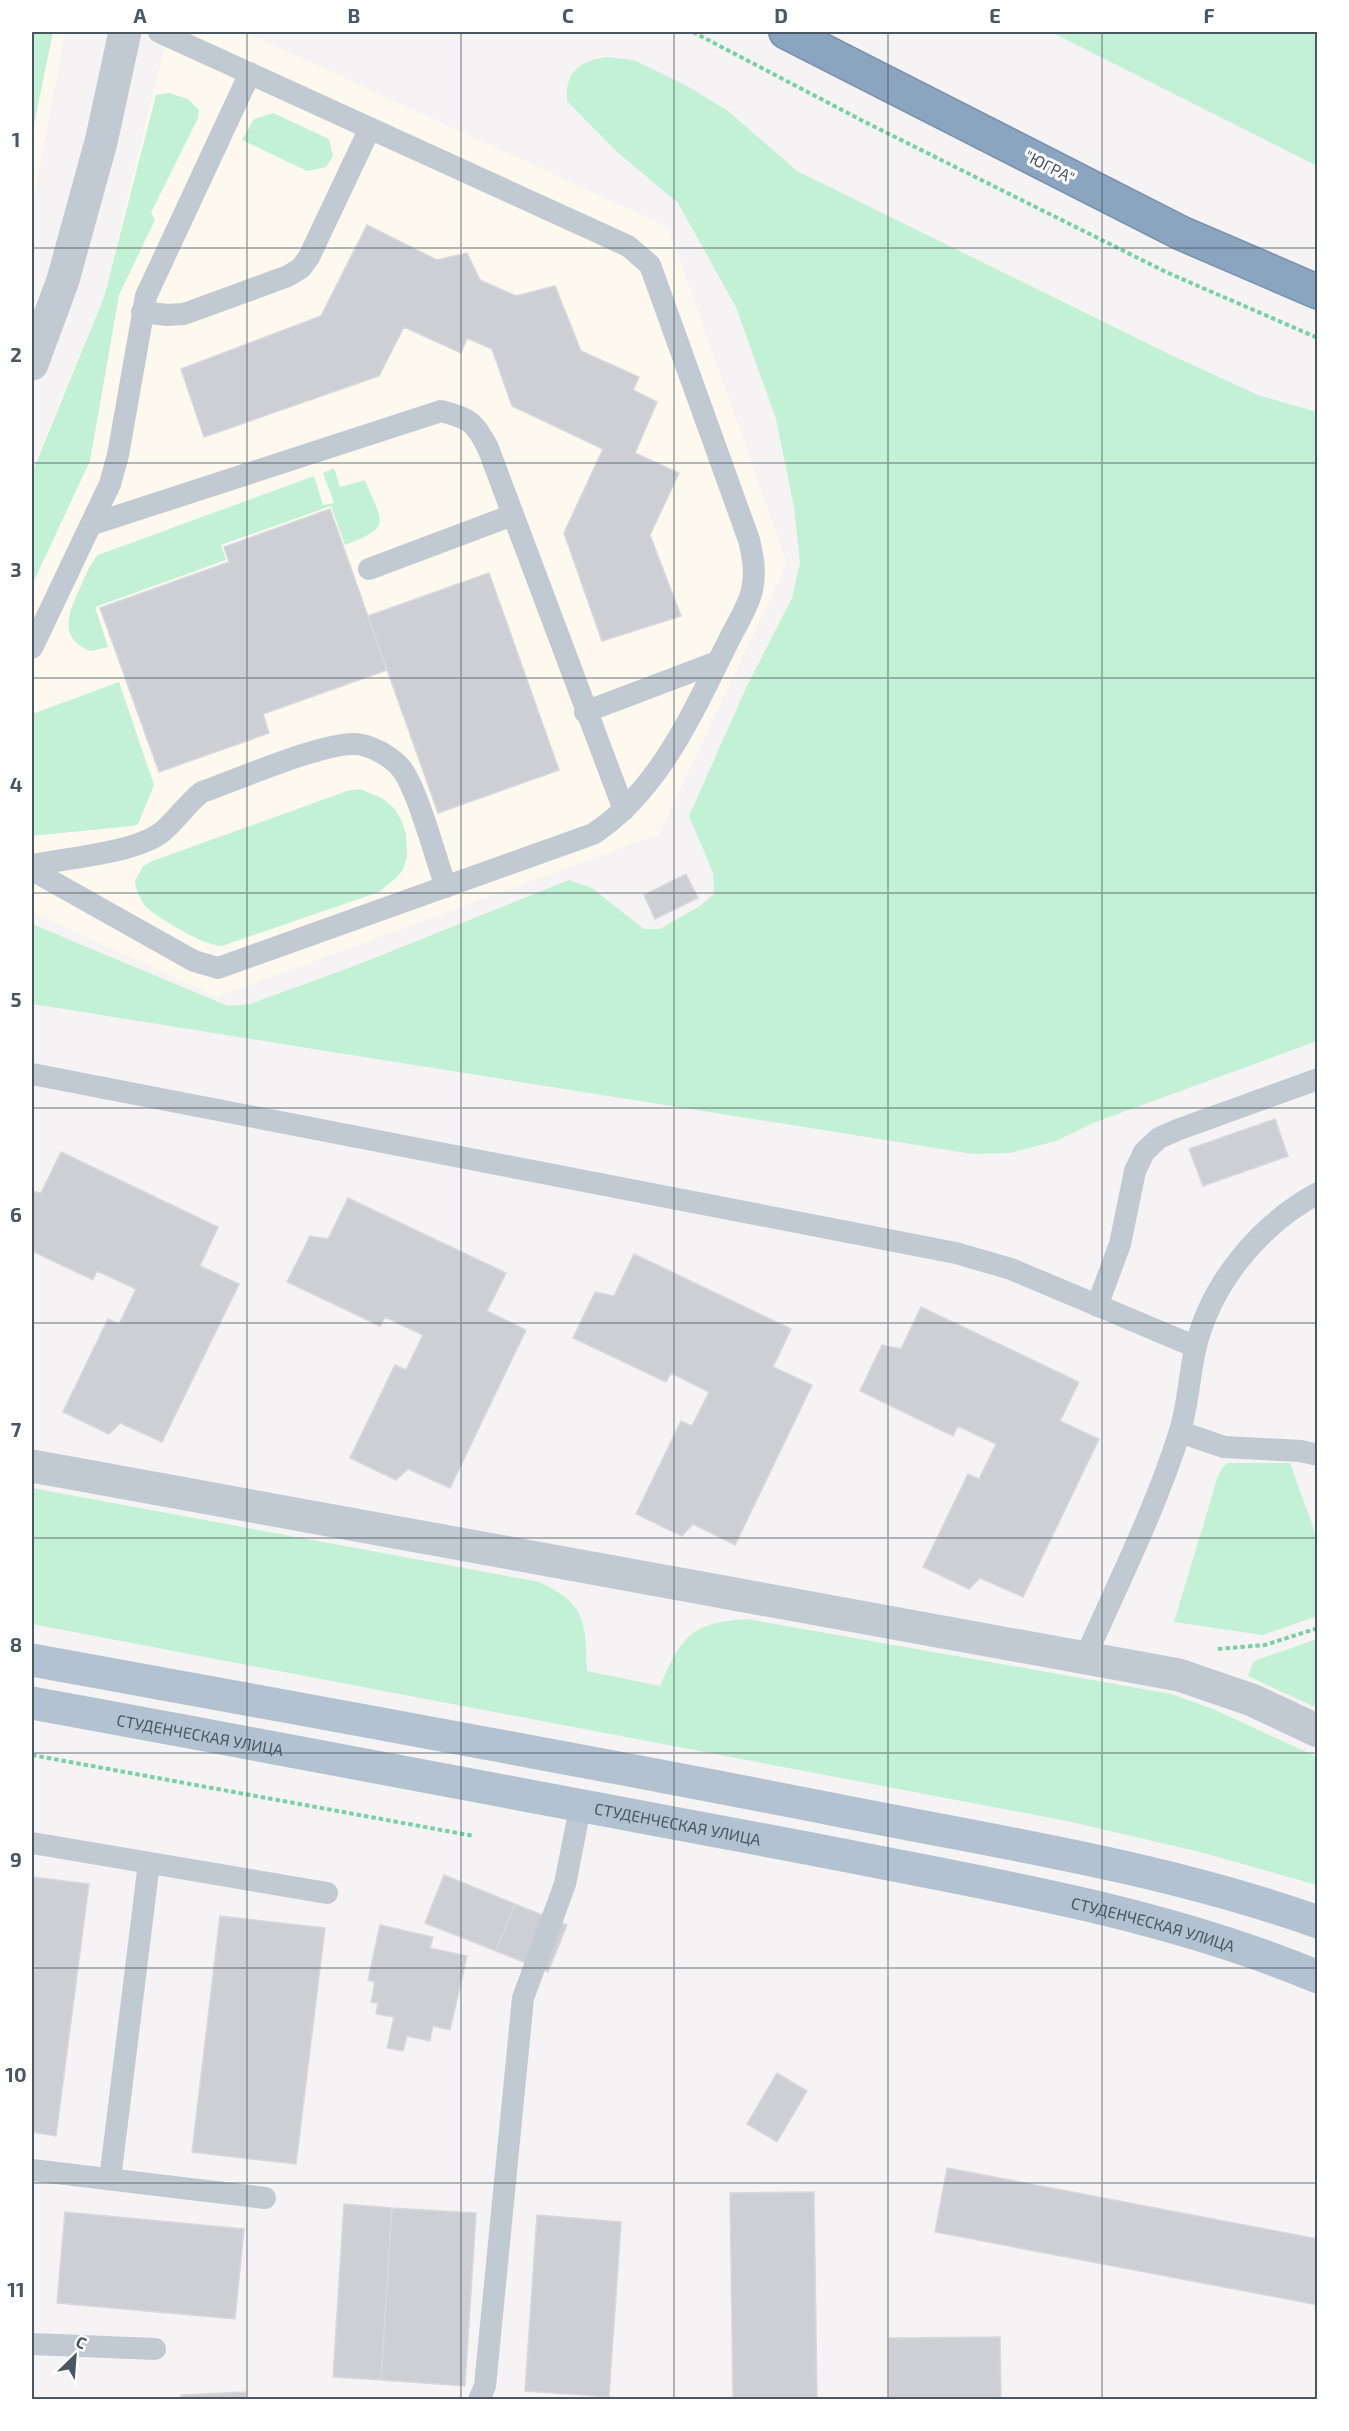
<svg xmlns="http://www.w3.org/2000/svg" width="1349" height="2431" viewBox="0 0 1349 2431" font-family="'Exo 2',sans-serif">
<rect width="100%" height="100%" fill="#f5f3f3"/>
<path fill="#fdf9ef" d="M32 32H65L32 209Z
M168 32H245L668 227 787 563 659 834 217 997 32 912V469L103 298Z"/>
<path fill="#c3f1d5" d="M32 32H53L32 134Z
M1051 32H1317V166Z
M607 57 634 60 687 86 728 111 797 171 1173 356 1258 395 1317 412V1041L1093 1123 1056 1141 1010 1153 973 1154 32 1004V924L228 1006 250 1004 357 965 569 880 592 888 644 929H660L700 906 714 894 713 873 689 816 746 688 792 598 800 563 794 507 776 419 736 307 678 203 616 151 567 101C565 71 580 61 607 57Z
M169 93 188 99 199 110 198 118 151 213 155 220 119 295 90 461 32 585V473L104 297 156 95Z
M273 113 329 139 333 156 326 167 307 171 242 140 254 119Z
M334 468 340 487 365 480C382 524 394 526 345 545L331 506 221 545 226 560 95 607 108 647 90 651C57 638 69 612 80 588 85 577 89 565 98 555L314 476 323 505 334 503 323 473Z
M119 682 154 785 138 824 132 826 32 836V714Z
M360 789 382 798 395 809 402 822 406 834 407 857 403 870 396 878 379 892 222 946C207 947 157 918 146 907 140 900 136 890 135 881L143 866 152 861 347 791Z
M1228 1463H1290L1317 1538V1616L1263 1635 1174 1622 1218 1476 1222 1468Z
M32 1488 539 1582C587 1604 585 1622 587 1671L660 1686C682 1637 689 1623 747 1619L1171 1694 1213 1709 1317 1757V1885L1204 1853 1067 1821 32 1624Z
M1317 1639V1708L1248 1676 1254 1661Z"/>
<path fill="#cdcfd5" stroke="#d7d9de" stroke-width="1.5" d="M367 225 437 260 467 253 480 280 516 296 555 286 581 351 639 377 633 390 657 402 635 453 679 473 650 535 681 616 602 641 564 533 603 449 512 406 492 349 467 338 461 353 404 327 379 376 204 437 181 369 321 316Z
M330 509 387 670 263 714 269 733 159 772 100 608 229 562 224 547Z
M489 573 559 770 438 813 368 616Z
M686 874 698 898 655 919 644 895Z
M1275 1119 1288 1156 1203 1186 1189 1149Z
M61 1152 218 1227 200 1266 239 1284 162 1442 120 1423 109 1434 63 1412 108 1319 119 1324 136 1289 97 1271 93 1280 32 1251V1191L41 1193Z
M348 1198 506 1273 487 1311 526 1330 450 1488 408 1469 396 1480 350 1458 395 1365 406 1370 423 1335 385 1317 380 1326 287 1282 310 1236 328 1239Z
M634 1254 791 1329 773 1367 812 1385 735 1545 693 1524 682 1536 636 1514 681 1421 692 1426 709 1392 671 1373 666 1382 573 1338 595 1292 614 1296Z
M921 1307 1079 1382 1060 1421 1099 1439 1023 1597 980 1578 969 1589 923 1567 968 1474 979 1479 996 1444 958 1426 953 1436 860 1391 882 1345 901 1349Z
M444 1875 515 1904 496 1951 425 1923Z
M32 1877 89 1884 56 2136 32 2132Z
M515 1904 567 1925 548 1972 496 1951Z
M220 1916 325 1928 296 2164 192 2152Z
M380 1925 433 1937 430 1948 467 1956 450 2030 433 2026 430 2041 407 2036 403 2051 387 2048 394 2017 376 2014 378 2003 371 2002 375 1982 368 1980Z
M777 2073 807 2091 777 2142 747 2124Z
M947 2168 1318 2239V2305L935 2232Z
M814 2192 817 2400H733L730 2193Z
M344 2204 392 2208 381 2380 333 2377Z
M392 2208 476 2213 465 2386 381 2380Z
M65 2212 244 2229 235 2319 57 2303Z
M537 2215 621 2222 609 2397 525 2391Z
M1000 2337 1001 2400H889V2338Z
M246 2392V2400H181V2395Z"/>
<g fill="none" stroke-linecap="round" stroke-linejoin="round">
<g stroke="#7690ad" stroke-width="36">
<path id="highway" d="M786 32 1181 233 1318 292"/>
</g>
<path stroke="#7ad0a6" stroke-width="4" stroke-dasharray="4.5 3" stroke-linecap="butt" d="M693 32 863 121 1166 272 1318 338
M1218 1649 1265 1645 1318 1628
M32 1755 474 1836"/>
<path stroke="#c1cad2" stroke-width="22" d="M142 312 167 315 184 314 288 276 301 268 309 257 370 128
M93 524 441 411C469 418 475 422 488 448L624 810
M369 569 513 515
M32 648 110 484 118 455 146 296 250 73
M585 712 717 662
M32 865C67 858 135 853 162 832 177 820 187 803 202 792 237 780 323 742 356 744 371 745 390 756 400 767 417 786 436 860 446 887
M32 870 194 961 218 968 593 834C659 791 693 712 727 644 735 627 748 608 752 590 756 572 753 557 749 540L650 265 628 246 159 32
M32 1074 956 1253 1011 1269 1196 1347
M1097 1306 1120 1244 1135 1171 1144 1152 1159 1138 1177 1130 1318 1079
M1180 1432 1224 1447 1301 1451 1318 1455
M1086 1656C1118 1583 1155 1510 1179 1434 1188 1407 1189 1377 1195 1350 1210 1284 1259 1225 1318 1193
M32 1843 327 1893
M32 2170 265 2198
M110 2179 149 1863
M32 2344 155 2349
M479 2400 485 2386 523 1998 565 1884 581 1803"/>
<path stroke="#c1cad2" stroke-width="33" d="M32 364 63 280 101 142 125 32
M32 1466 1179 1675 1252 1700 1318 1731"/>
<g stroke="#b3c2d1" stroke-width="33">
<path d="M32 1660C300 1709 568 1757 836 1810 997 1842 1163 1867 1318 1922"/>
<path id="s1" d="M32 1703C292 1751 552 1798 812 1849 982 1883 1157 1910 1318 1977"/>
</g>
<use href="#highway" stroke="#8ba5c1" stroke-width="33"/>
</g>
<path fill="none" stroke="#4a5661" stroke-width="1.5" stroke-opacity="0.55" d="M247 32V2400M461 32V2400M674 32V2400M888 32V2400M1102 32V2400M32 248H1318M32 463H1318M32 678H1318M32 893H1318M32 1108H1318M32 1323H1318M32 1538H1318M32 1753H1318M32 1968H1318M32 2183H1318"/>
<g text-anchor="middle" dominant-baseline="central" stroke-width="6" stroke-linejoin="round" paint-order="stroke">
<g font-size="16" fill="#4a5661" stroke="#fff">
<text transform="translate(1050 166) rotate(27)">"ЮГРА"</text>
<text stroke="none"><textPath href="#s1" startOffset="171">СТУДЕНЧЕСКАЯ УЛИЦА</textPath></text>
<text stroke="none"><textPath href="#s1" startOffset="657">СТУДЕНЧЕСКАЯ УЛИЦА</textPath></text>
<text stroke="none"><textPath href="#s1" startOffset="1143">СТУДЕНЧЕСКАЯ УЛИЦА</textPath></text>
</g>
</g>
<rect width="1349" height="2431" fill="none" stroke="#ffffff" stroke-width="66"/>
<g transform="translate(75 2356) rotate(25)" stroke="#ffffff" stroke-width="4.5" paint-order="stroke">
<path d="M0-4.5L10 22L0 15L-10 22Z" fill="#4a5661"/>
<text y="-9" font-size="16" font-weight="bold" text-anchor="middle" fill="#4a5661">С</text>
</g>
<rect x="33" y="33" width="1283" height="2365" fill="none" stroke="#4a5661" stroke-width="2"/>
<g font-size="20" text-anchor="middle" font-weight="bold" fill="#4a5661">
<text x="140" y="23">A</text>
<text x="354" y="23">B</text>
<text x="568" y="23">C</text>
<text x="781" y="23">D</text>
<text x="995" y="23">E</text>
<text x="1209" y="23">F</text>
<text x="16" y="147">1</text>
<text x="16" y="362">2</text>
<text x="16" y="577">3</text>
<text x="16" y="792">4</text>
<text x="16" y="1007">5</text>
<text x="16" y="1222">6</text>
<text x="16" y="1437">7</text>
<text x="16" y="1652">8</text>
<text x="16" y="1867">9</text>
<text x="16" y="2082">10</text>
<text x="16" y="2297">11</text>
</g>
</svg>
